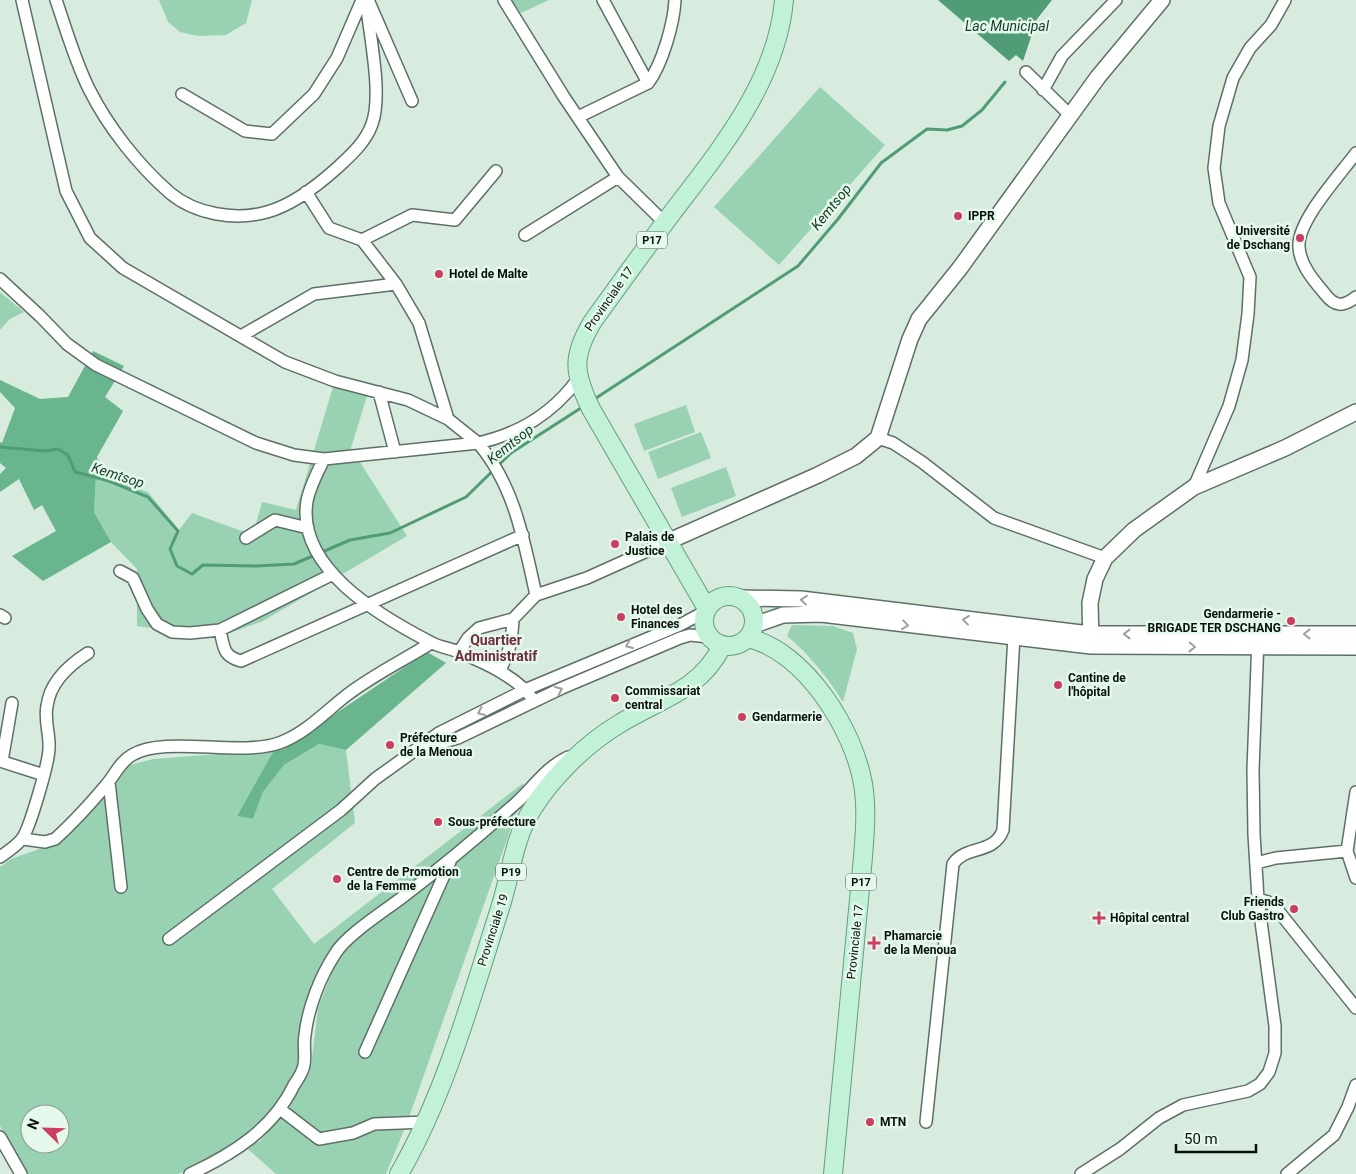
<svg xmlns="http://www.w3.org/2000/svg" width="1356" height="1174" viewBox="0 0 1356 1174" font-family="Roboto,sans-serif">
<rect width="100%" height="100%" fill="#d7ebdf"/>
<path fill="#99d2b2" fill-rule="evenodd" d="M159 0H252L246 23 226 35 198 36 180 32 168 22Z
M511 0H549L521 13Z
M820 87 885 145 779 265 714 207Z
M0 292 24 312 10 319 0 330Z
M333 387 367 396 351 448 407 536 263 621 219 637 137 626V569L111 542 94 512 97 457 108 478 148 492 179 530 192 513 253 535 262 502 296 510Z
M686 405 695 432 644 451 634 424Z
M701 432 711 458 658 479 648 452Z
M726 467 736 496 682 517 671 488Z
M792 625 833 626 853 633 857 649 843 702C827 677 810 655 787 636Z
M319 744 346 750 355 823 272 889 314 944 522 784 533 793 517 811 407 1123 386 1174H276L241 1143 215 1159 178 1174H24L0 1126V867L11 859 56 843 112 788 130 765 153 759 274 750 237 816 253 819 263 792 284 765ZM327 956 335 964 318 1008 311 1067 291 1105 259 1142 241 1143 283 1095 300 1061V1033L322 964ZM30 1114H60V1144H30Z"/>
<path fill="#69b58d" d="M93 351 124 366 105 397 123 411 97 457 94 512 111 542 43 581 12 556 56 531 42 505 34 510 19 479 0 492V474L6 468 0 463V442L2 443 15 408 0 392V380L40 399 68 397Z
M427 652 446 663 346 750 319 744 284 765 263 792 253 819 237 816 274 750 283 749Z"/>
<path fill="#509c76" d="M938 0H1052L1037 19 1023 61 1016 55 1009 61Z"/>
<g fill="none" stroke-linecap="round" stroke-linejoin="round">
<path stroke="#509c76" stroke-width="3" d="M593 400 798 266 838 219 881 163 927 129 947 130 962 126 982 110 1005 82
M0 447 45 451 58 449 68 455 75 472 109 481 148 497 178 531 170 549 177 566 192 574 203 565 256 566 294 564 350 540 390 533 466 497 511 453 584 406"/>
<g stroke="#5e7065" stroke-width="14">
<path id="street" d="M22 0 66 191 90 238 123 268 285 362 335 381 408 400 448 419 478 443C519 434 554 412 578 379
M56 0C66 29 75 61 89 89 108 127 138 165 170 193 195 214 235 221 267 212 293 205 317 186 337 168 350 156 366 142 372 124 383 94 369 33 366 0
M504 0 564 97 618 177 665 223
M603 0 648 83
M369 2 412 101
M1026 72 1070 115
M1043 90 1062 56 1116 0
M182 94 245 131 272 134 314 94 337 58 362 0
M578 117 648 83C662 65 674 23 675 0
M1356 153C1340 175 1297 221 1299 247 1300 265 1314 281 1325 294 1335 307 1343 307 1356 297
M306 192 329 228 362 240 396 284 419 323 448 419
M525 235 618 177
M362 240 412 215 455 220 496 171
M0 279 40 316 67 344 96 365 256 443 294 455 324 459 478 443C515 486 524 542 536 595L587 578 667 542
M241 336 314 294 396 284
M379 392 395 452
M878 438 893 443 922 462 994 518 1105 558
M324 459C317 473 310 486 307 501 296 568 380 616 430 642 439 647 449 648 459 652 485 663 518 677 534 701
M1194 487 1229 406 1242 360 1248 314 1250 277 1219 203 1214 168 1219 126 1233 78 1250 48 1271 25 1285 0
M246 538 275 520 308 528
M120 571 133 578 147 609 157 624 172 632 190 633 220 630 331 575
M0 615 5 618
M220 630C224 648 223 656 241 661L523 535
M459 652 468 638 479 628 513 619 536 595
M499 671C510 654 512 639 513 619
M422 748 458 738 562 688 680 638 690 635 709 637
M0 761 44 775
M2 761 12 703
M109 782 121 887
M1356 792 1347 851 1356 878
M23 839 45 842 55 839C74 822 91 803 107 784 116 773 120 762 132 755 165 735 239 757 279 743 305 734 326 711 347 695 373 675 404 660 431 643
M0 857C7 852 15 847 21 840 29 832 49 762 49 748 50 735 44 720 47 706 50 682 69 665 88 653
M1256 863 1276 858 1347 851
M1258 899 1268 902 1276 908 1356 1008
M169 939 341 810 375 779 439 733 527 689 680 625 706 611
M365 1052 450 862
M280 1109 319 1139 353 1133 374 1124 426 1122
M926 1122 953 864C965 845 994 855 1003 830L1014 636
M0 1137 21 1174
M190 1174C233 1154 273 1129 294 1085 298 1079 303 1072 304 1065 306 1056 303 1045 305 1035 308 1008 320 977 335 954 346 935 386 910 404 896 442 867 479 836 515 804 532 789 546 767 568 757
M1081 1174 1120 1149 1159 1118 1183 1105 1248 1091 1260 1084 1269 1072 1275 1053V1026L1258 899 1254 834 1253 770 1258 639
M1287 1174 1334 1135 1348 1107 1356 1085"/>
</g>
<g stroke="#5e7065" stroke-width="18">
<path id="secondary" d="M667 542 818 475 856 456 878 438 910 339 919 319 960 268 1098 77 1162 0
M739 598 801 599 1090 634H1356
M754 625 783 615 821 614 1091 646 1356 647
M1091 644 1090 603 1095 579 1105 558 1134 530 1194 487 1285 448 1356 412"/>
</g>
<g stroke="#669c7f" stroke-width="20">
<path id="primary" d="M704 621a25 25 0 1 1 50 0a25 25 0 1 1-50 0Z
M706 607 591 409C574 373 571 357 593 321 619 285 645 249 672 213 719 151 777 82 784 0
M748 638C805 651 854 730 863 784 867 808 865 832 863 857L833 1174
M399 1174C445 1095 473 993 501 905 511 873 514 837 533 808 553 776 586 744 619 724 659 699 700 691 722 646"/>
</g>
<use href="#street" stroke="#fff" stroke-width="11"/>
<use href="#secondary" stroke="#fff" stroke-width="15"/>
<use href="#primary" stroke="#c1f1d7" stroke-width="18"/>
</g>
<defs><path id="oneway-chevron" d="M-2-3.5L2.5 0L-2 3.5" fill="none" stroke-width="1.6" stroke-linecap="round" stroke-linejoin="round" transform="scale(1.25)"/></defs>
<g stroke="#9da09e">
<use href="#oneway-chevron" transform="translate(804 600) rotate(-174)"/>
<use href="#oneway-chevron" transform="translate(966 620) rotate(-173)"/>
<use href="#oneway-chevron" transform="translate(905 625) rotate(7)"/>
<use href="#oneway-chevron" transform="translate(1127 634) rotate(180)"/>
<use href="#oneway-chevron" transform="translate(1307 634) rotate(180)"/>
<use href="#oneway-chevron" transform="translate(629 645) rotate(157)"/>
<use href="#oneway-chevron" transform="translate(1192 647) rotate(1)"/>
<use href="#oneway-chevron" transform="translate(559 690) rotate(-25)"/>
<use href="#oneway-chevron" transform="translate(481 712) rotate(155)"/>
</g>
<g fill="#cc3d62" stroke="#e4f9ec" stroke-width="2">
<circle cx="958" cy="216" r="5"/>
<circle cx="1300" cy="238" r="5"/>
<circle cx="439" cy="274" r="5"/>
<circle cx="615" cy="544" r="5"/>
<circle cx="621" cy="617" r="5"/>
<circle cx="1291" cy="621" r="5"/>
<circle cx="1058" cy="685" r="5"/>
<circle cx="615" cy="698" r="5"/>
<circle cx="742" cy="717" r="5"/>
<circle cx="390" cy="745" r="5"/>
<circle cx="438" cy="822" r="5"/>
<circle cx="337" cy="879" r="5"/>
<circle cx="1294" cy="909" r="5"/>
<path d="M1096.5 910.5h5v5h5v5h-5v5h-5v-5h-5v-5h5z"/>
<path d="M871.5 935.5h5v5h5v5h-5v5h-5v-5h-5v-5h5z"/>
<circle cx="870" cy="1122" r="5"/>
</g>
<g text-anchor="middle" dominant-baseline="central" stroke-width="5" stroke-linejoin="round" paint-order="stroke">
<g fill="#e4f9ec" stroke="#4b5750" stroke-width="1">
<rect x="637" y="231.5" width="30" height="17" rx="4"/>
<rect x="496" y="863.5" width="30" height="17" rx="4"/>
<rect x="846" y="873.5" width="30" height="17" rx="4"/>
</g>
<g font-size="11" font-weight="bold" fill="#0a110d">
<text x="652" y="240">P17</text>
<text x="511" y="872">P19</text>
<text x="861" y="882">P17</text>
</g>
<g font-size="12" font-weight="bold" fill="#0a110d" stroke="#e4f9ec" text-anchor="start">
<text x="968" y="216">IPPR</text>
<text x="1290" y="231" text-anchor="end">Université<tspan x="1290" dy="14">de Dschang</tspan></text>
<text x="449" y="274">Hotel de Malte</text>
<text x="625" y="537">Palais de<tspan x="625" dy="14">Justice</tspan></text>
<text x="631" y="610">Hotel des<tspan x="631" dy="14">Finances</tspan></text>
<text x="1281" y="614" text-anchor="end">Gendarmerie -<tspan x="1281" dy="14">BRIGADE TER DSCHANG</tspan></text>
<text x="1068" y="678">Cantine de<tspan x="1068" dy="14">l'hôpital</tspan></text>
<text x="625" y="691">Commissariat<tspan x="625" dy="14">central</tspan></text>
<text x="752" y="717">Gendarmerie</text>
<text x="400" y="738">Préfecture<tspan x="400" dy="14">de la Menoua</tspan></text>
<text x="448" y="822">Sous-préfecture</text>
<text x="347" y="872">Centre de Promotion<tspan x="347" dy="14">de la Femme</tspan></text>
<text x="1284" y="902" text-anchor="end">Friends<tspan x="1284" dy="14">Club Gastro</tspan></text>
<text x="1110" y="918">Hôpital central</text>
<text x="884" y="936">Phamarcie<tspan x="884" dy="14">de la Menoua</tspan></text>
<text x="880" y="1122">MTN</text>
</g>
<g font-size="12" fill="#0a110d" stroke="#e4f9ec">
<text transform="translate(609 299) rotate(-55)">Provinciale 17</text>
<text transform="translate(493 930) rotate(-72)">Provinciale 19</text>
<text transform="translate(855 942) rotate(-84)">Provinciale 17</text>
</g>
<g font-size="14" font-style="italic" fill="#173928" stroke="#e4f9ec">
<text x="1007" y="26">Lac Municipal</text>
<text transform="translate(831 207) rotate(-51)">Kemtsop</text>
<text transform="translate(510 444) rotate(-38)">Kemtsop</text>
<text transform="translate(118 475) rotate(18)">Kemtsop</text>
</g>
<g font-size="14" font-weight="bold" fill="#722c3b" stroke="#e4f9ec">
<text x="496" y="640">Quartier<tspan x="496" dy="16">Administratif</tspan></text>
</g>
</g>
<g transform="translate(45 1129) rotate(293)"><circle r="24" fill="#e4f9ec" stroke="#8d9c93"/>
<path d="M0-4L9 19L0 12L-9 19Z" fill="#cc3d62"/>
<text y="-8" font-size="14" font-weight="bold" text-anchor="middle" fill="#0a110d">N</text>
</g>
<path d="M1176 1144v8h80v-8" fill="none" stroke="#0a110d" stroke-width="2.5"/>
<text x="1184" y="1144" font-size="15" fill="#0a110d" stroke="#e4f9ec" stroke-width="4" paint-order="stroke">50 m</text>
</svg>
